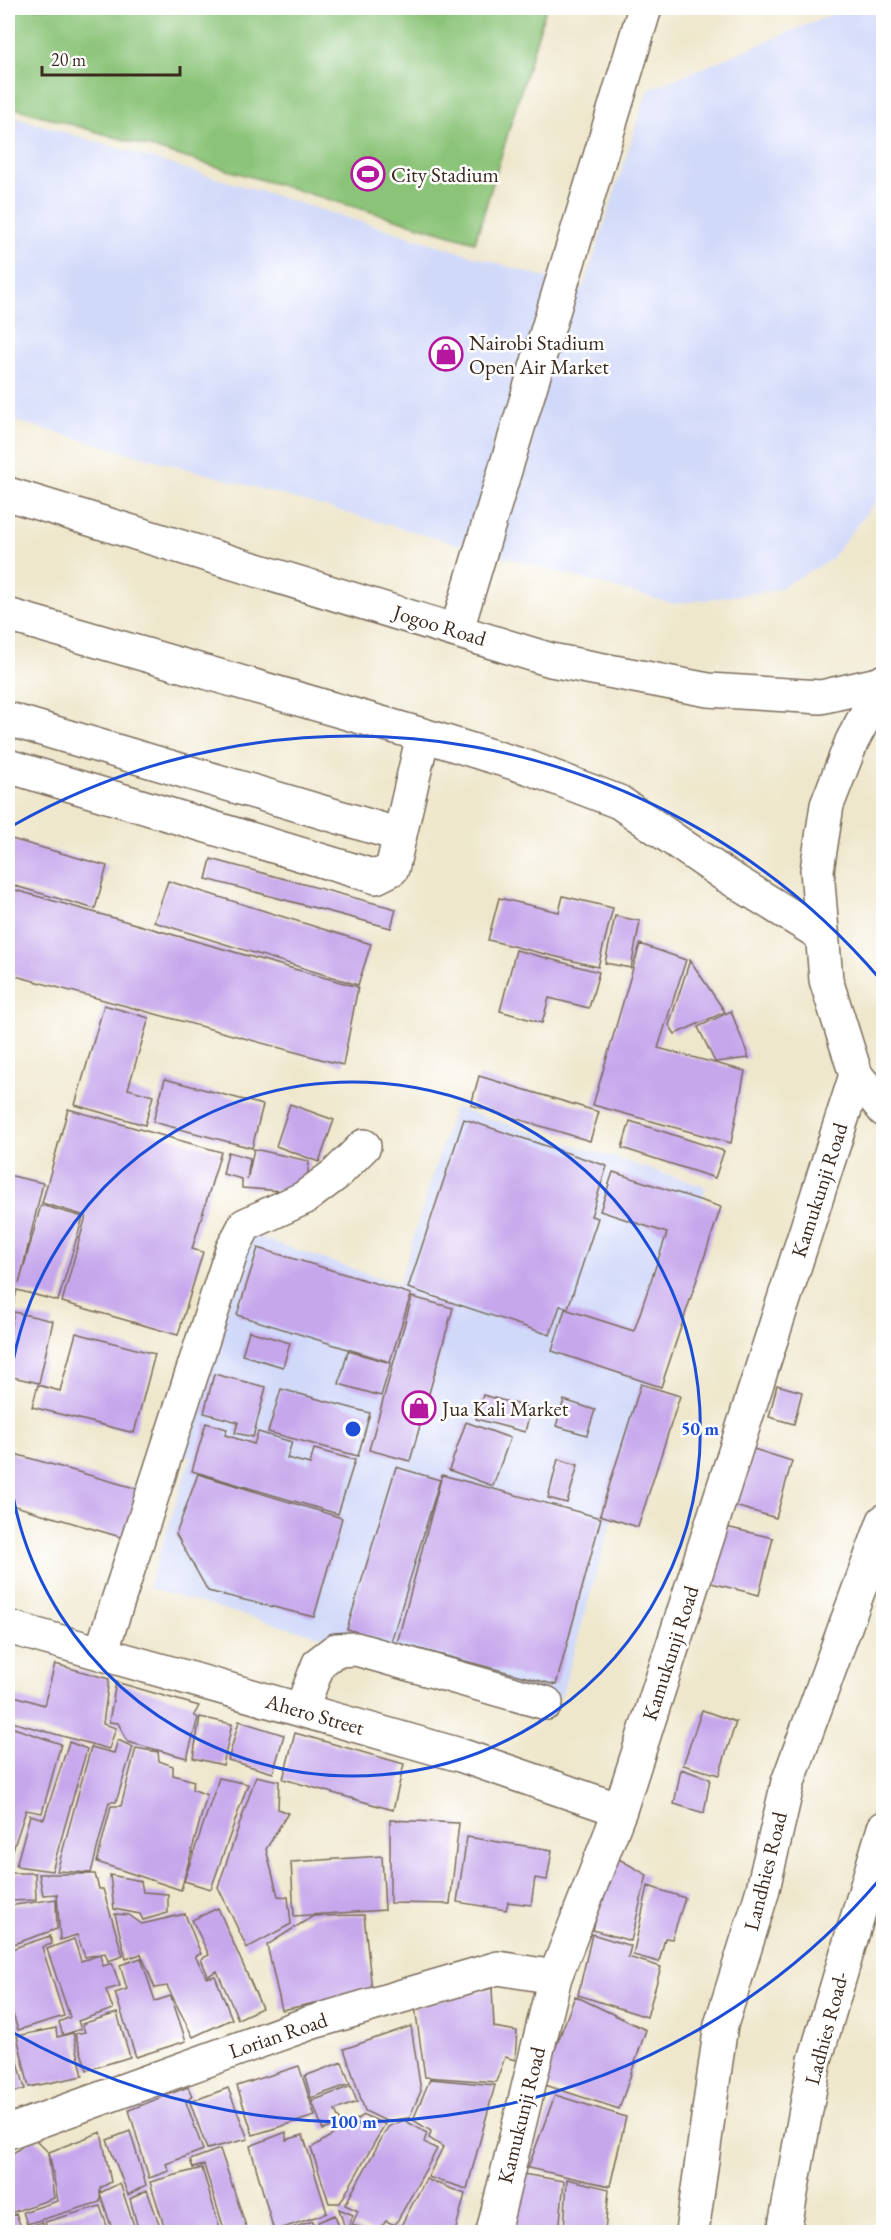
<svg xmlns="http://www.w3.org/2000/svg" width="891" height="2240" viewBox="0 0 891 2240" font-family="'EB Garamond',serif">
<rect width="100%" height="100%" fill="#fff"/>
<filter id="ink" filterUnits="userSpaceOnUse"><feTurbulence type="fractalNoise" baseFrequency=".0167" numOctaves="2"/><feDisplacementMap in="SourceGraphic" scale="12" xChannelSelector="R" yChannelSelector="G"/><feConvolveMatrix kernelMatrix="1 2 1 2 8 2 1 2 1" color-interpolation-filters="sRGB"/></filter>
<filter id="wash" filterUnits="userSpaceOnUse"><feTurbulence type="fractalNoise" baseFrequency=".008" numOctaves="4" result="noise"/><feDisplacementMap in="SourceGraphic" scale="24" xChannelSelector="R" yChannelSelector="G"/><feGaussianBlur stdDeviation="1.35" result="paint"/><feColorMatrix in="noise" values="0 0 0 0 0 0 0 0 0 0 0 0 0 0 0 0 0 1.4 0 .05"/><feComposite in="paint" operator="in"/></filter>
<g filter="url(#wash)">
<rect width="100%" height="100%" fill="#efe7cc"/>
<path fill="#d1d9f9" d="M848 8H883V492L830 560 776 590 674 604 8 419V115L583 289 648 90Z
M454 1107 706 1187 561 1698 289 1628 148 1588 191 1457 182 1456 249 1234 399 1284Z"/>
<path fill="#8bc478" stroke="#63774b" stroke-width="1.5" d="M8 8H546L475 242 8 106Z"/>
<g id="blocks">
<path fill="#c6a7ec" d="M8 838 107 866 95 909 8 884Z
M211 859 396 909 391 928 206 879Z
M168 881 371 944 358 985 154 922Z
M8 888 358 987 343 1065 8 974Z
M563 896 613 908 598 967 488 940 499 898 559 912Z
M615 916 640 921 631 968 605 963Z
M640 944 686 960 658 1048 745 1071 731 1143 593 1105Z
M516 950 599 972 589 1008 549 998 542 1023 500 1011Z
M690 960 725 1012 675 1034 669 1025Z
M104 1005 149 1018 128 1089 153 1096 145 1125 75 1105Z
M731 1011 749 1058 715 1062 698 1027Z
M479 1076 599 1112 590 1141 471 1105Z
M165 1079 263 1105 252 1148 153 1122Z
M290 1104 334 1120 319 1162 276 1146Z
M68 1109 221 1152 192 1249 203 1252 178 1335 62 1302 86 1216 42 1203Z
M464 1119 607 1166 591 1216 598 1218 568 1308 560 1306 550 1335 408 1288Z
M630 1121 724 1151 715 1178 622 1148Z
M254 1149 309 1161 307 1182 282 1191 242 1188V1179L223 1174 228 1152 250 1158 247 1180Z
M613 1172 721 1207 661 1387 552 1351 565 1309 634 1331 667 1233 600 1211Z
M8 1175 43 1183 19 1284 41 1205 83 1217 58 1301 17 1290 8 1327Z
M258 1248 411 1294 390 1362 237 1315Z
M412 1297 453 1308 410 1461 369 1450Z
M14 1312 53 1321 39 1383 8 1376V1339Z
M249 1331 290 1343 283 1367 242 1355Z
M76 1333 155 1354 134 1433 32 1407 38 1385 60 1391Z
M348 1351 391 1363 381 1396 339 1384Z
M214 1374 266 1387 253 1437 235 1433 238 1422 204 1413Z
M641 1384 680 1396 638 1527 600 1515Z
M777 1385 802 1392 794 1424 769 1417Z
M281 1389 370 1413 358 1456 268 1432Z
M483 1395 531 1408 525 1432 476 1419Z
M564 1400 595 1410 587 1435 556 1426Z
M466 1422 510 1438 493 1486 449 1470Z
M206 1423 227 1429 225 1435 254 1444 258 1432 292 1442 287 1458 310 1464 314 1449 355 1460 338 1514 192 1471Z
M744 1446 792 1461 776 1518 728 1504Z
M8 1452 138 1489 124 1538 8 1504Z
M558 1459 578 1465 567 1503 548 1498Z
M396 1467 440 1480 391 1642 347 1629Z
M198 1474 342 1518 314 1617 208 1591 176 1534Z
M442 1475 601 1518 556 1685 397 1643Z
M722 1526 773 1538 759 1595 707 1582Z
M55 1664 109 1679 103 1724 116 1728 109 1749 8 1721V1694L44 1705Z
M116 1682 199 1706 194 1715 198 1718 187 1758 128 1742 118 1723 109 1722Z
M702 1710 736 1722 719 1775 683 1765Z
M200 1717 232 1724 223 1765 193 1758Z
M239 1721 284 1735 273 1773 228 1760Z
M8 1726 61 1744 42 1813 26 1810 12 1853 8 1852Z
M295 1733 404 1764 393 1810 283 1779Z
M118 1740 133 1747 116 1802H109L91 1873 57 1871 91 1747 114 1753Z
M69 1742 87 1749 52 1871 16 1866 30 1815 44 1819Z
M136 1748 158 1752 159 1761 173 1766V1775L194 1781 192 1789 207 1795 181 1890 97 1862 111 1806H121Z
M681 1769 710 1779 704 1813 674 1804Z
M256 1776 279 1781 278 1809 288 1813 266 1849 278 1896 288 1897 291 1924 247 1948 218 1887Z
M219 1778 248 1784 211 1889 184 1881Z
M390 1820 459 1823 450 1904 390 1903Z
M467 1837 552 1850 547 1880 535 1878 531 1905 508 1902 506 1910 457 1902Z
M612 1855 647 1875 631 1941 593 1930Z
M382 1856 385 1910 294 1916 291 1862Z
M8 1873H35L36 1900 8 1901Z
M39 1874H95L99 1889H103L123 1956 108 1961 105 1953 85 1957 77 1935 60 1940 57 1894 43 1895Z
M110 1875 141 1881 143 1892 168 1894V1913L143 1920 140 1914 114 1909Z
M648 1886 685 1898 672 1939 665 1938 659 1962 633 1955Z
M56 1899 57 1929 8 1946V1906Z
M218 1908 262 2008 238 2019 217 1971 208 1976 201 1959 209 1955 192 1920Z
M115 1914 129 1915 142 1924 185 1914 201 1954 195 1956 207 1978 215 1976 232 2019 193 2037 167 1986 155 1988 141 1954 126 1959Z
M364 1915 372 1991 282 2010 267 1945 313 1916Z
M592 1934 631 1946 628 1957 661 1967 647 2017 578 1995Z
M50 1936 52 1944 42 1947 64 2016 18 2030 8 1998V1950Z
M74 1939 81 1961 100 1955 103 1966 112 1963 120 1986 106 1990 113 2009 78 2021 81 2029 63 2035 59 2022 70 2017 47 1949Z
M141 1958 155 2001 171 1996 186 2041 136 2057 115 1993 127 1989 120 1965Z
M492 1988 494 2027 517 2031 515 2060 505 2057 496 2082 425 2077 415 2007Z
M575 1996 646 2030 619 2109 542 2084Z
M117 2013 130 2057 87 2070 75 2034 85 2032 82 2024Z
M8 2015 14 2033 8 2035Z
M411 2026 421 2091 409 2118 386 2121 365 2111 344 2049Z
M56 2028 57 2037 73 2033 83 2076 29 2087 17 2036Z
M12 2038 25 2089 8 2094V2040Z
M342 2062 350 2084 311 2098 305 2076Z
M299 2066 315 2116 253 2135 237 2086Z
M430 2079 495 2085 467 2189 428 2177 443 2147 429 2138 431 2131 413 2120Z
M351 2086 357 2102 335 2110 341 2124 323 2130 312 2101Z
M188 2087 192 2096 186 2102 203 2150 166 2164 169 2171 149 2178 129 2110Z
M228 2088 248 2139 207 2149 190 2102Z
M555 2095 626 2117 610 2186 528 2168Z
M364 2115 385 2124 340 2203H329L311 2148Z
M404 2120 427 2133 424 2142 437 2149 395 2225 386 2221 378 2232 352 2225 358 2211 345 2205 388 2127Z
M130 2131 146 2185 128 2195 107 2140Z
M101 2132 111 2182 100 2188V2202L27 2224 23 2212 58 2201 49 2152Z
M286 2132V2140L303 2135 327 2213 274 2231 250 2146Z
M34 2138 48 2152 54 2198 8 2214V2157Z
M220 2149 248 2232H225L204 2165 193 2168 190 2160Z
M202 2168 221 2232H166L150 2182Z
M523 2174 564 2181 559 2232H507Z
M426 2179 465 2194 455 2232H382L388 2226 399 2229Z
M567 2179 609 2189 605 2232H564Z
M120 2183 136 2232H113L100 2193Z
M147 2190 162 2232H139L130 2199Z
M100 2206 109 2232H48L45 2222Z
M339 2209 353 2215 349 2226 364 2232H346Z
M16 2214 23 2232H8V2217Z
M335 2215 341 2232H321L318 2222Z
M313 2221 317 2232H280Z
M42 2222 46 2232H27L26 2228Z"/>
</g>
</g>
<g filter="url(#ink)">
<use href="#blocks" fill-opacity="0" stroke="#7a6c5b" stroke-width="1.5"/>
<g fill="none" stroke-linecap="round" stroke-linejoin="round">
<g stroke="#7a6c5b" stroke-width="36">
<path id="minor" d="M457 629 645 8
M8 719 400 835
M8 766 376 877 392 869 423 735
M8 1627 460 1755 620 1810
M101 1653 232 1250 245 1225 304 1198 336 1174 364 1146
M301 1710 319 1663 336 1650 356 1649 546 1703
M8 2132 310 2023 498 1968 555 1977
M493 2232 555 1977 620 1810 856 1075"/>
</g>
<g stroke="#7a6c5b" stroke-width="36">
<path id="major" d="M8 494 551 660 708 690 821 697 882 683
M8 615 423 735 530 768 619 802 722 873 822 935
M884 681 852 741 827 805 817 870 826 980 856 1075 884 1110
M692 2232 721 2025 762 1893 788 1782 884 1521
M784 2232 815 2060 884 1828"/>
</g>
<use href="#minor" stroke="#fff" stroke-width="33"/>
<use href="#major" stroke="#fff" stroke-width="33"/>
</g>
</g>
<g fill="none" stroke="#1d4ed8" stroke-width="3">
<path d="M8 1396A347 347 0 1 1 8 1462"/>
<path d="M880 1879A693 693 0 0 1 12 2032M12 826A693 693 0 0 1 880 979"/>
</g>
<defs>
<g id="stadium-ring" transform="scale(1.725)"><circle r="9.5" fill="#fff" stroke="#b5179e" stroke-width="1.5"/><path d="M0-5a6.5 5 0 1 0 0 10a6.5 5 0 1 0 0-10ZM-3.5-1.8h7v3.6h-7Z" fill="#b5179e"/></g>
<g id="shop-ring" transform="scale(1.725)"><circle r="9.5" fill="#fff" stroke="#b5179e" stroke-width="1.5"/><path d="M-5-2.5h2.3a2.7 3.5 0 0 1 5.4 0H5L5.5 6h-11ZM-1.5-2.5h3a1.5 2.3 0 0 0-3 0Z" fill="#b5179e"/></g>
</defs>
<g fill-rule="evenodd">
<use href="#stadium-ring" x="368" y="174"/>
<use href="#shop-ring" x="446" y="354"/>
<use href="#shop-ring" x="419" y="1408"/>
</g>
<g text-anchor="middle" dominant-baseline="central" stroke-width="5" stroke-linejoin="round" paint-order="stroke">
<g font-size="21" fill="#3b2a1e" stroke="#fff" text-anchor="start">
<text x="391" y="174">City Stadium</text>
<text x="469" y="342">Nairobi Stadium<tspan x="469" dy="24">Open Air Market</tspan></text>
<text x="442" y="1408">Jua Kali Market</text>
</g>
<g font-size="21" fill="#3b2a1e" stroke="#fff">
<text transform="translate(440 625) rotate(17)">Jogoo Road</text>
<text transform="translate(819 1190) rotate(-72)">Kamukunji Road</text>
<text transform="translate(670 1653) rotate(-72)">Kamukunji Road</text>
<text transform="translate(315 1714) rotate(16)">Ahero Street</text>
<text transform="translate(765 1871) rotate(-76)">Landhies Road</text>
<text transform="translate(826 2028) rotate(-75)">Ladhies Road-</text>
<text transform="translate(278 2035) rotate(-19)">Lorian Road</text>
<text transform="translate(521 2115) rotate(-76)">Kamukunji Road</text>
</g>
</g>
<circle cx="353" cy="1429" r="9" fill="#1d4ed8" stroke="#fff" stroke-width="3"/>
<g font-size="18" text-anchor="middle" font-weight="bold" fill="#1d4ed8" stroke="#fff" stroke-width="5" stroke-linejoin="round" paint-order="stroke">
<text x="700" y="1435">50 m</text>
<text x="353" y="2128">100 m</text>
</g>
<rect width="891" height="2240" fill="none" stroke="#fff" stroke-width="30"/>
<path d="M42 66v9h138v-9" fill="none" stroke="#3b2a1e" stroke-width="3"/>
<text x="51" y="66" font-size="18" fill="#3b2a1e" stroke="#ffffff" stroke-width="4.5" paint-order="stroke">20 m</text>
</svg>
